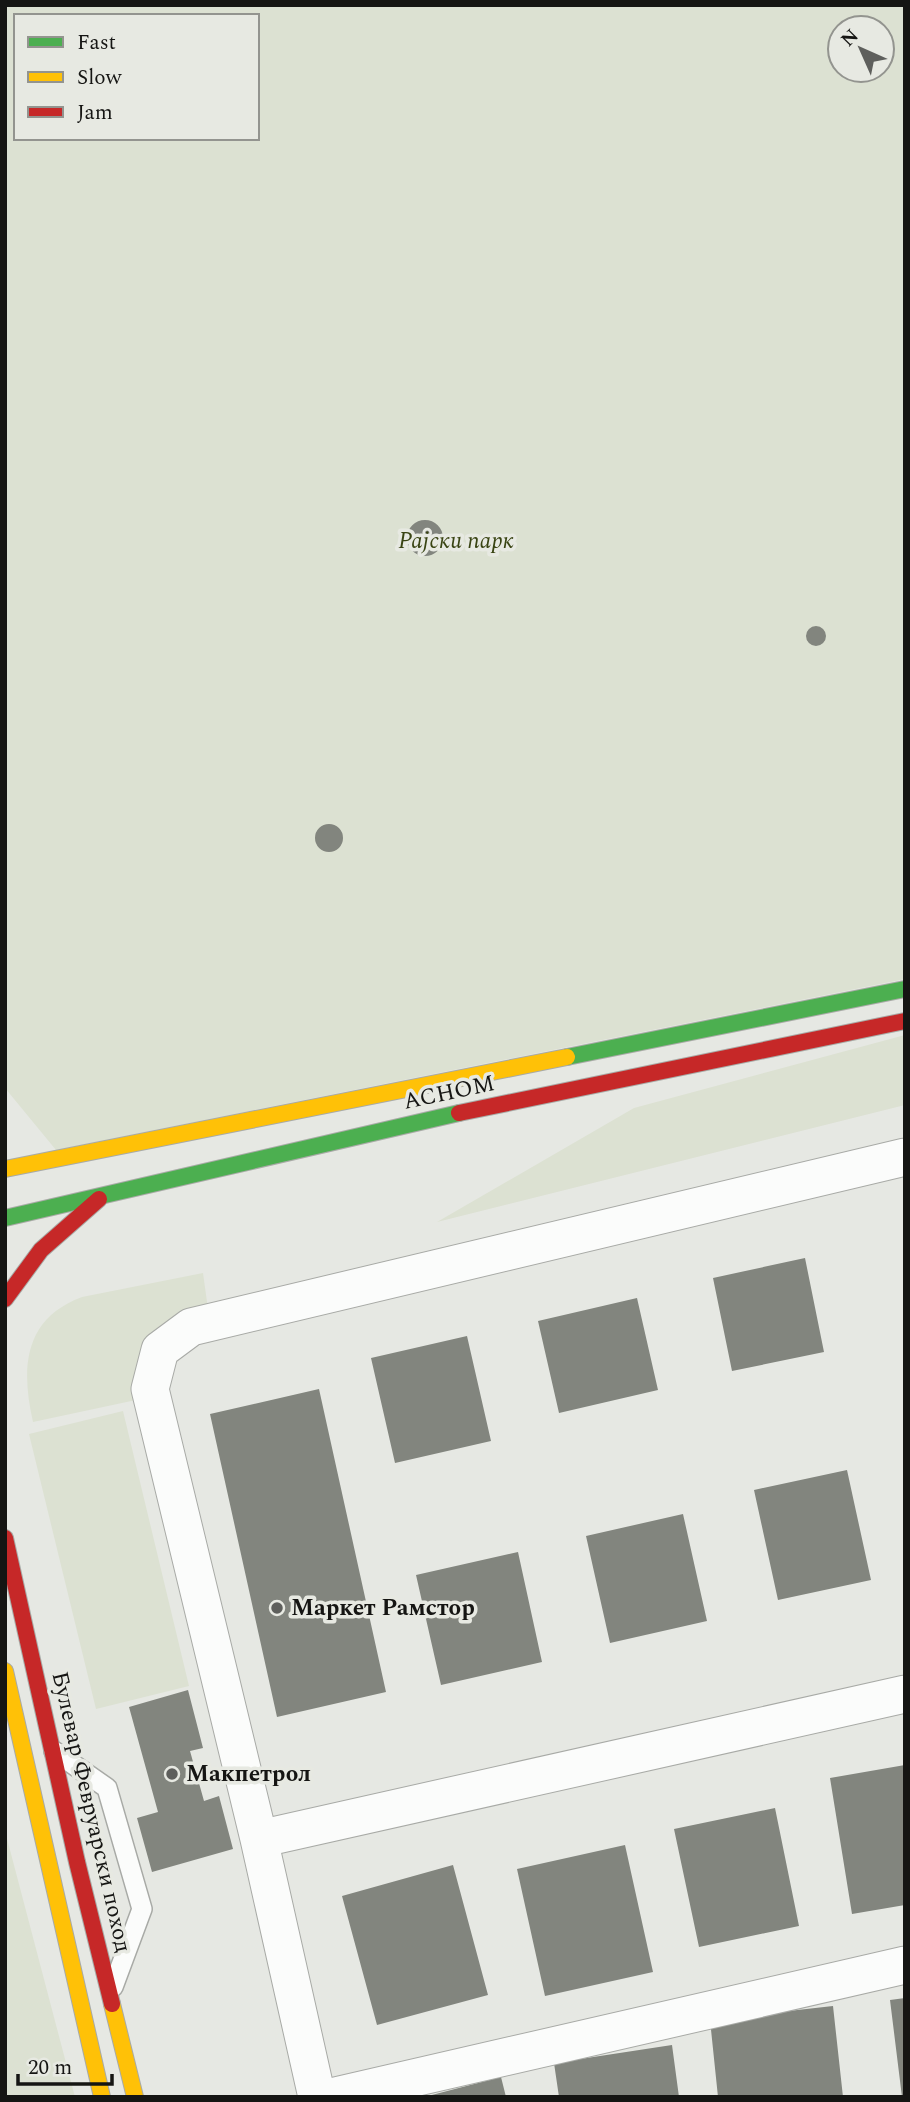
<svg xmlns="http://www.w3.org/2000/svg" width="910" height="2102" viewBox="0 0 910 2102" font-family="Spectral,serif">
<rect width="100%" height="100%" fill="#e6e8e3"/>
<path fill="#dce1d2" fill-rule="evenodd" d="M5 5H905V979L56 1150 5 1088ZM16 16H257V138H16ZM840 28H882V70H840Z
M905 1035V1105L437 1222 634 1108Z
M203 1273 208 1309 136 1400 33 1422C21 1369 23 1319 82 1297Z
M123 1411 189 1686 96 1709 29 1434Z
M5 1831 75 2097H5Z"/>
<path fill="#82857e" d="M407 538a18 18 0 1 1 36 0a18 18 0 1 1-36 0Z
M806 636a10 10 0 1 1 20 0a10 10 0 1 1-20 0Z
M315 838a14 14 0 1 1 28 0a14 14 0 1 1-28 0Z
M805 1258 824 1352 732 1371 713 1278Z
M637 1298 658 1390 559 1413 538 1321Z
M467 1336 491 1441 395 1463 371 1358Z
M319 1389 386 1692 277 1717 210 1414Z
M847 1470 871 1580 778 1600 754 1490Z
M683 1514 707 1621 610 1643 586 1536Z
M518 1552 542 1662 441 1685 416 1575Z
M188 1690 203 1748 190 1751 204 1801 219 1796 233 1849 152 1872 137 1818 158 1812 129 1707Z
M905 1765V1905L852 1914 830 1778Z
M775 1808 799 1926 699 1947 674 1829Z
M625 1845 653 1972 545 1996 517 1869Z
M453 1865 488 1995 377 2025 342 1896Z
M905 1998V2097H902L890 2000Z
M833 2006 843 2097H718L710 2020Z
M672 2045 679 2097H559L554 2063Z
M501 2077 506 2097H428V2096Z"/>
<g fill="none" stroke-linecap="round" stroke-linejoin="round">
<g stroke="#a8aaa6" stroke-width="22">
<path id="lane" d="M54 1751 107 1788 142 1909 113 1987"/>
</g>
<g stroke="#a8aaa6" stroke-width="39">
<path id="street" d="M259 1839 905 1694
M317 2097 259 1839 150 1389 160 1350 191 1327 905 1157
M331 2097 905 1965"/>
</g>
<g stroke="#a8aaa6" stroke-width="18">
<path id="fast" d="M567 1057 905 989
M5 1218 459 1113"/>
</g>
<g stroke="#a8aaa6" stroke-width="18">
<path id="slow" d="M5 1169 567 1057
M5 1671 102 2097
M112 2004 135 2097"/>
</g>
<g stroke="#a8aaa6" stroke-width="18">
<path id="jam" d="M459 1113 905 1021
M5 1299 41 1250 99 1199
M5 1538 77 1862 112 2004"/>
</g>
<use href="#lane" stroke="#fbfcfb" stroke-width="19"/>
<use href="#street" stroke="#fbfcfb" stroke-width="37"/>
<use href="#fast" stroke="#4caf50" stroke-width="16"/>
<use href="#slow" stroke="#ffc107" stroke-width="16"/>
<use href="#jam" stroke="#c62828" stroke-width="16"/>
</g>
<g fill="#5e5f5c" stroke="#e7e9e2" stroke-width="2.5">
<circle cx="277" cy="1608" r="7"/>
<circle cx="172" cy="1774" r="7"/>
</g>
<g text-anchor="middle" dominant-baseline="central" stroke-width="7" stroke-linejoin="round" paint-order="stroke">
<g font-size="23" font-style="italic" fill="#394413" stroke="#e7e9e2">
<text x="456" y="541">Рајски парк</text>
</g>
<g font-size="23" fill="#151513" stroke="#e7e9e2">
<text transform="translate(449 1093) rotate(-12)">АСНОМ</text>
<text transform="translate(91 1812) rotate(77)">Булевар Февруарски поход</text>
</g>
<g font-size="23" font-weight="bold" fill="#151513" stroke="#e7e9e2" text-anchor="start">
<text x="291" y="1608">Маркет Рамстор</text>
<text x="186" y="1774">Макпетрол</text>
</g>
</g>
<rect width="910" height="2102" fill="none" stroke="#151513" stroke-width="14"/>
<rect x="14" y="14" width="245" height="126" fill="#e7e9e2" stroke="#93948f" stroke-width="2"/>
<rect x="28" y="37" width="35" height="10" fill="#4caf50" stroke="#93948f" stroke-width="2"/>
<text x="77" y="49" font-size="21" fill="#151513">Fast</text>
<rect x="28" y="72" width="35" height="10" fill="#ffc107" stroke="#93948f" stroke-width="2"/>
<text x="77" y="84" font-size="21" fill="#151513">Slow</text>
<rect x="28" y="107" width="35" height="10" fill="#c62828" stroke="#93948f" stroke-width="2"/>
<text x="77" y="119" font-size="21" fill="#151513">Jam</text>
<g transform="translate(861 49) rotate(315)"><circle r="33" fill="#e7e9e2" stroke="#93948f" stroke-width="2"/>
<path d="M0-5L12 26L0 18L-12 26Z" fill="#5e5f5c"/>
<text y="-10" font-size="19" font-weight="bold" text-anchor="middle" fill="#151513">N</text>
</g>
<path d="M18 2074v10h94v-10" fill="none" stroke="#151513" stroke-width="3.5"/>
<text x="28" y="2074" font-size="21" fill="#151513" stroke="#e7e9e2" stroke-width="5" paint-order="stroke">20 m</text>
</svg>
